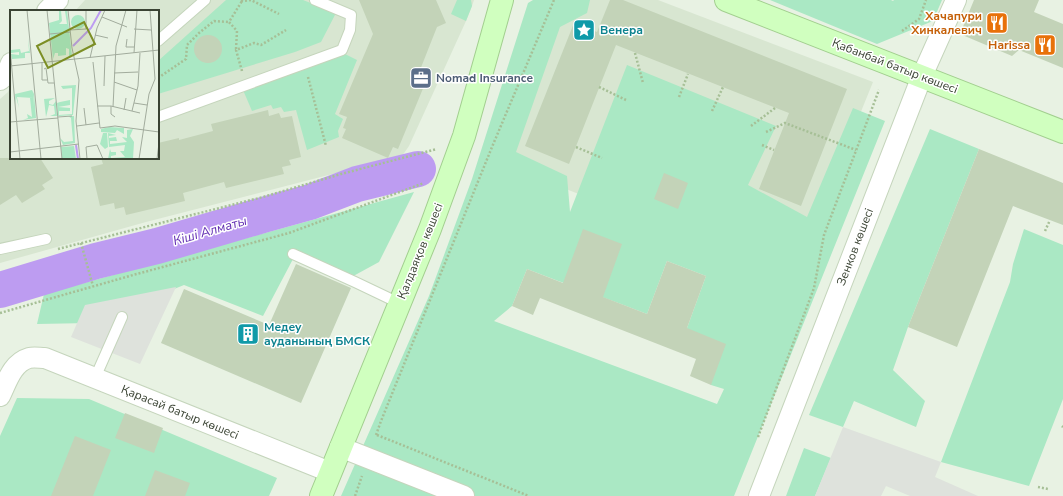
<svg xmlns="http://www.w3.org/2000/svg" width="1063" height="496" viewBox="0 0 1063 496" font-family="'Nunito Sans',sans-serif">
<rect width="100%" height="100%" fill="#e8f2e3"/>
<path fill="#d8e6d1" d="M85 0H474L472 6 466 21 409 146 402 156 146 222 0 263V99L8 92 11 85V158H158V11H75Z
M569 0H658L873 82 793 279 503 164Z"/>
<path fill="#aae8c4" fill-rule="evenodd" d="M226 0H303L336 13 321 42 295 52 158 94V61Z
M457 0H471L472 6 466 21 451 14Z
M533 0H590L587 13 560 27 516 152 567 176 570 212 627 65 776 126 748 185 807 217 853 108 885 121 734 496H341L429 296 472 179 528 3ZM667 261 706 276 687 328 711 385 724 389 717 404 494 321 512 306 527 269C567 285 607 298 647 314Z
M770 0H891L893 1 894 0H942L933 21 877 44Z
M345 54 357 60 335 114 343 119 338 131 339 137 307 150 296 110 284 112 281 107 273 109 271 105 252 111 243 90Z
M930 129 979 149 908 327 893 370 925 401 916 427 854 401 843 427 809 415Z
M414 192 379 262 346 280 293 259 263 316 184 285 90 323 37 324 44 294Z
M1024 229 1063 245V399L1029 486 941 462 1010 282 1013 264Z
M17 398 89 399 277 478 269 496H0V436Z
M804 448 831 458 815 496H786Z"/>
<path fill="#dee2dc" d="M176 287 140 364 71 337 85 305Z
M843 427 941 462 935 477 978 496H910L886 486 881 496H815Z"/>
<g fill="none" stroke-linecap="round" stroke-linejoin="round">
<path stroke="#bd9cf1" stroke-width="36" d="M0 290 96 261 157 246 263 215 310 202 357 184 418 169"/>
</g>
<path fill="#c3d3b8" d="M359 0H436L446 23 437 27 420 70 429 74 398 149 393 147 388 158 342 138 346 129 343 128 347 117 339 114 373 34Z
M610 0H623L847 89 801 206 759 189 789 113 616 45 569 164 525 146 574 23 597 32Z
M974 0H1039L1034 12 1063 24V68L1019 50 1012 56 960 34Z
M194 49a14 14 0 1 1 28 0a14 14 0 1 1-28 0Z
M268 110 269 116 279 113 281 118 292 116 301 157 289 160 291 165 282 167 284 174 226 188 224 182 183 193 185 201 126 215 124 207 115 209 114 203 100 206 91 167 103 164 101 158H158V143L179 138V140L213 131 211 124Z
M979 149 1063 183V225L1013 206 957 347 908 327Z
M0 158H40L53 178 42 185 45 189 22 203 16 195 0 205Z
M664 173 688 183 678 209 654 199Z
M583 229 622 244 603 297 647 314 667 261 706 276 687 328 726 344 711 385 690 376 696 359 540 298 533 315 512 306 527 269 563 283Z
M296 264 351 288 301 403 161 343 184 289 269 325Z
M125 413 163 428 154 453 115 438Z
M75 436 111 450 93 496H51Z
M155 470 190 483 185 496H145Z"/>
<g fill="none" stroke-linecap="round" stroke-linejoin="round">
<g stroke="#c5d5bc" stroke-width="12">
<path id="lane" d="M158 41 205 0
M158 117 342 50 350 30 351 15 315 0
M0 249 46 239
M293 254 355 282 399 303
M95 378 122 317"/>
</g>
<g stroke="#c5d5bc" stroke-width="22">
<path id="street" d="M47 11 58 0
M0 80 6 75 11 63
M0 396C7 382 12 363 29 358 34 357 40 358 45 358L330 472
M340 447 464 496
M759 496 922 76 956 0"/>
</g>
<g stroke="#a2cf8f" stroke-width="24">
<path id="secondary" d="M726 0 1063 132
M321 496 430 229 464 136 502 0"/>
</g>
<path stroke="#a6bf96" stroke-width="2.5" stroke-dasharray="2 2" stroke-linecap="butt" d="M242 0V1L251 0 279 14
M902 31 919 19 926 0
M236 49 237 31 229 22 242 1
M635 53 643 83
M242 71 236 50 254 43 261 45 286 30
M308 77 326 146
M158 78 186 59 187 45 199 33 214 21 229 22
M599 87 626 100
M679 97 688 74
M712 111 723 87
M751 126 775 108
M766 132 785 123 856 150
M762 145 774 150
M576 147 602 158
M1045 231 1050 220
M81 243 93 286
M58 249 263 197 341 174 437 149
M0 313 133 275 289 233 424 183
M1062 426 1063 427
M376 435 381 421 492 147 554 0
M377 435 529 496
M758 437 814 288 824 235 879 90
M1038 487 1048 489
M355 496 362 476"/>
<use href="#lane" stroke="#fff" stroke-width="10"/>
<use href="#street" stroke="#fff" stroke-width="20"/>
<use href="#secondary" stroke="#d0ffbf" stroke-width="22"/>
</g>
<defs>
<g id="restaurant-square" transform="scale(1.15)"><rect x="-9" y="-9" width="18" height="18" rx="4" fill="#e8710a" stroke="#fff"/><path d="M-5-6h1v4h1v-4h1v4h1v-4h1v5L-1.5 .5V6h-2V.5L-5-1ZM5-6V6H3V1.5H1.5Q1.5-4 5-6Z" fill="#fff"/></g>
<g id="sight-square" transform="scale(1.15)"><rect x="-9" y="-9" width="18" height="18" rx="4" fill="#0f9aa8" stroke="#fff"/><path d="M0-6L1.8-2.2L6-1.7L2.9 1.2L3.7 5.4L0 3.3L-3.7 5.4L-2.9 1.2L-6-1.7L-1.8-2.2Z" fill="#fff"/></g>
<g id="office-square" transform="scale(1.15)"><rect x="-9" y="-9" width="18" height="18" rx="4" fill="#5c6f8a" stroke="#fff"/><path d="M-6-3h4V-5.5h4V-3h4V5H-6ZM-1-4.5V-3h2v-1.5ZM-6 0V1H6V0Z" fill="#fff"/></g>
<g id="building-square" transform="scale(1.15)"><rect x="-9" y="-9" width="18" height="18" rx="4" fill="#0f9aa8" stroke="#fff"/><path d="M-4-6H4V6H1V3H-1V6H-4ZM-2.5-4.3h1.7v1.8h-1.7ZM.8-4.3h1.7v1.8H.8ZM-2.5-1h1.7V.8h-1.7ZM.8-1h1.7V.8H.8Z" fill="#fff"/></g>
</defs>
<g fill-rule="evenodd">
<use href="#restaurant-square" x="997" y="23"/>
<use href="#sight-square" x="584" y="30"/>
<use href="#restaurant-square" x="1045" y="45"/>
<use href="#office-square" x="421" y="78"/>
<use href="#building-square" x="248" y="334"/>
</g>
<g text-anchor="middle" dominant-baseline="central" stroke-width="3" stroke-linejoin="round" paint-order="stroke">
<g font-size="12" font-weight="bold" fill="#c56008" stroke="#fff" text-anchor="end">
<text x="982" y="16">Хачапури<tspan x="982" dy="14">Хинкалевич</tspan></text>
<text x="1030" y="45">Harissa</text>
</g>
<g font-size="12" font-weight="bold" fill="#0d838f" stroke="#fff" text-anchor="start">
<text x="600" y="30">Венера</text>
<text x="264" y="327">Медеу<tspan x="264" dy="14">ауданының БМСК</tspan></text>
</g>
<g font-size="12" fill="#3a4333" stroke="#fff">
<text transform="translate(895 66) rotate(21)">Қабанбай батыр көшесі</text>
<text transform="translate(855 247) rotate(-69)">Зенков көшесі</text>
<text transform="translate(420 251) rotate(-68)">Қалдаяқов көшесі</text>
<text transform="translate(180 412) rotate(22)">Қарасай батыр көшесі</text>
</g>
<g font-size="12" font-weight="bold" fill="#4e5e75" stroke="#fff" text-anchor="start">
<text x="436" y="78">Nomad Insurance</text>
</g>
<g font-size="13" font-style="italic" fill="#602bb1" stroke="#fff">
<text transform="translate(210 231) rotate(-16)">Кіші Алматы</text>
</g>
</g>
<g transform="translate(10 10)">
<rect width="149" height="149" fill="#e8f2e3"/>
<path d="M57 0 62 46 59 47V39L56 38V45L48 46V43H45L43 49 39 13 49 10V1H51L52 11 49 14H57L55 1ZM61 12a7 7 0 1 1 14 0a7 7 0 1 1-14 0ZM18 28 20 43H15V48L2 49 1 44 9 45V42L1 43V40L10 39 11 43 19 41ZM66 75 63 105 48 106 47 93 50 92 60 90V95L48 97 60 98V101H49V105L62 104V78L53 79 51 76ZM22 80 24 84 26 108 13 110 18 108 17 104 22 107 20 88H23L24 97 23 84V88L7 87 9 98 6 87V98L5 84ZM45 88 39 91V94L43 95 46 91 47 106H40L45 104 44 96 39 95 36 107 34 89ZM58 106H64L65 133 53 135 50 128 54 132 63 131 61 108ZM99 117 114 118V124L107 120 105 123 91 122V119ZM123 119 120 126 124 132 123 149H98L100 139 101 142H106V145L101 146V148L115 147 110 141H114L115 135 99 137 98 123 106 125 99 126V128L106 127 107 131H100V134L117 132 112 127 117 128V120ZM93 123H97L98 137 95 139 90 134ZM64 136 66 149H52L51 137Z" fill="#aae8c4"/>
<path fill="none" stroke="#bd9cf1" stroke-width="2" d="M63 36 81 18 91 0M66 135 68 149"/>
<path fill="none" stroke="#a2ac9d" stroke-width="1" d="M17 0 31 149M37 0 52 149M58 0 62 38 69 70 66 111 70 149M92 7 117 17M124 19 141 20M60 20 76 19V0M40 24 60 22M85 25 98 28M117 29 116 37H124M0 38 10 149M124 43 127 0M80 48 87 18 95 0M32 52V70H37M83 52 90 118 105 116 149 122M0 56 149 40M34 59 36 58 38 73H44M104 63 128 62M104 72 127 80M94 76 95 46M124 93 137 95M87 96H101L130 103M101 96V104L105 107M103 97 106 36 116 0M74 98 76 115M114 100 116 88M122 101 128 76 130 43M48 107 62 106M0 112 48 108M67 116 89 113M0 142 69 134M77 149 76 137 87 135 93 149M129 149 139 84 145 69 140 0M147 149 149 133"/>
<path fill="#7c8e24" fill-opacity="0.15" stroke="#7c8e24" stroke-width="2" d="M74 12 85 34 38 58 27 36Z"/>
<rect width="149" height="149" fill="none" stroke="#3a4333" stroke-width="2"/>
</g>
</svg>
